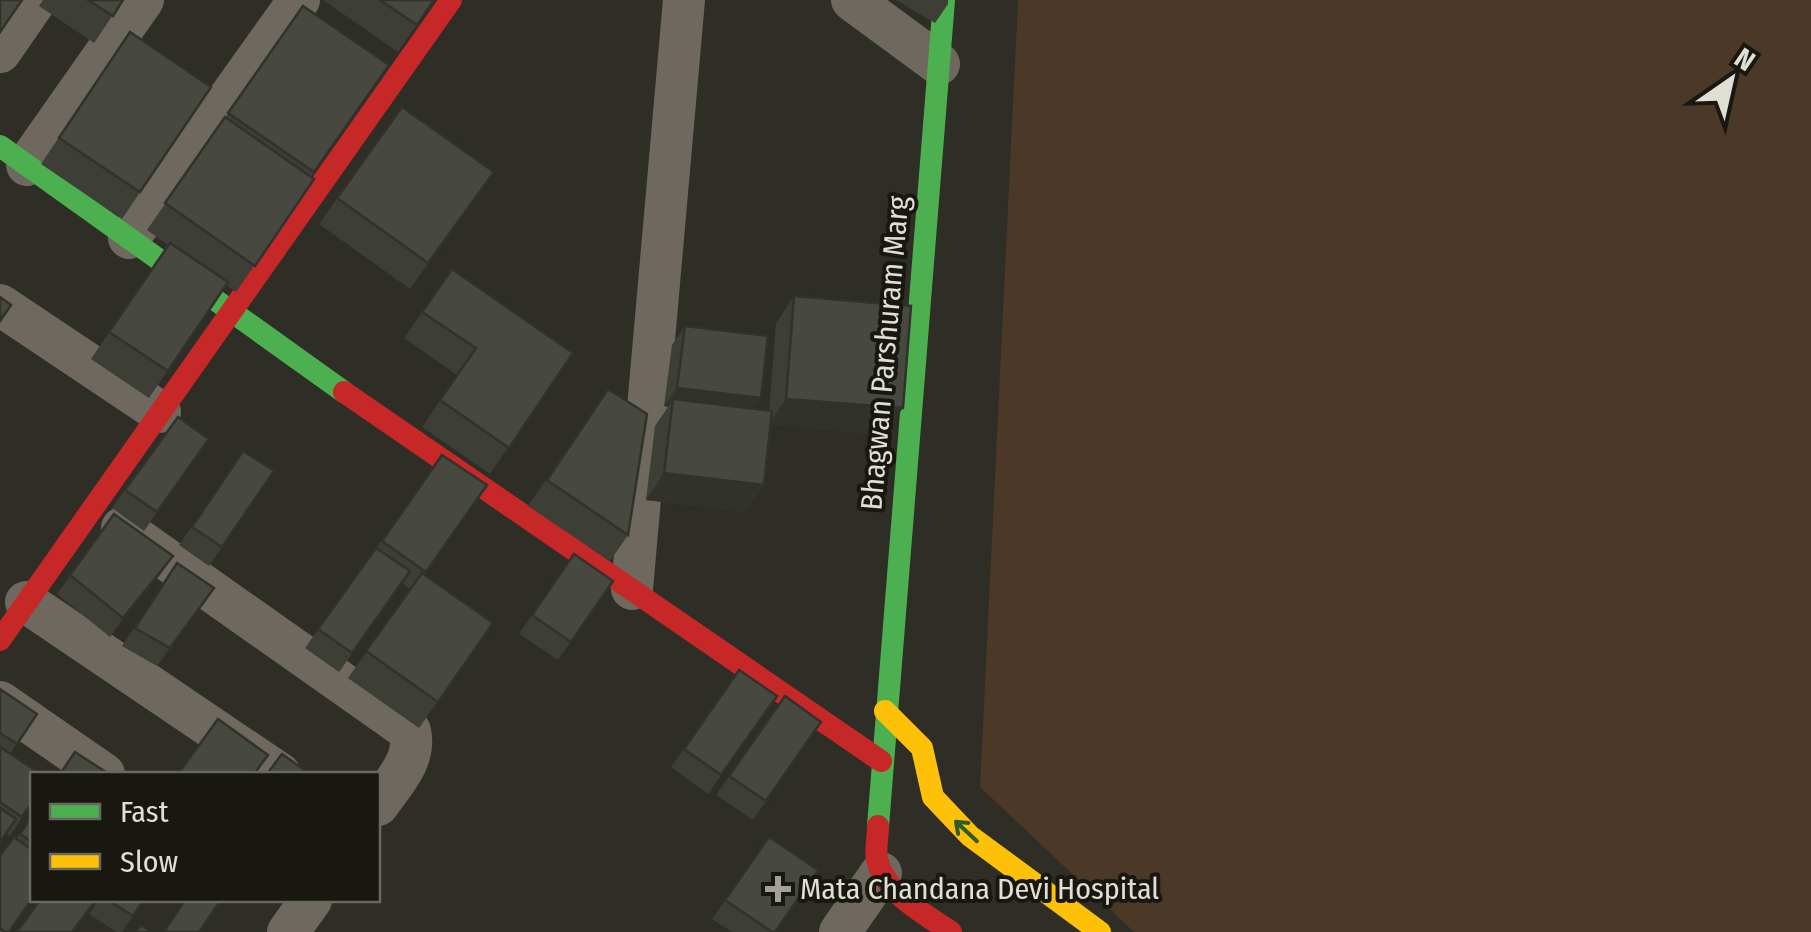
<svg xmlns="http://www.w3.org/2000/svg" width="1811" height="932" viewBox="0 0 1811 932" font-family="'Fira Sans Condensed',sans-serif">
<rect width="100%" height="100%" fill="#2e2d26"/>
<path fill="#4b3827" d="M1018 0H1811V932H1134L980 787Z"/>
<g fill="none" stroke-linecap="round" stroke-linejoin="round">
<path stroke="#6e685e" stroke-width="42" d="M852 0 939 64
M0 52 36 0
M27 165 143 0
M129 238 299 0
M0 305 160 412
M122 528 410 731C417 760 393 783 378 805
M632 589 684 0
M26 602 280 774
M0 702 104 774
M288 932 311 900
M840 932 881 873"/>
<path stroke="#4caf50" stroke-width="22" d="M0 146 344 392
M878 826 944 0"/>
<path stroke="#ffc107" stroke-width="22" d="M885 711 922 748 933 797 970 836 1100 932"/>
<path stroke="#c62828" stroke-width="22" d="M344 392 881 761
M0 640 451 0
M878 826C878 837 875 849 877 859 884 893 925 914 951 932"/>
</g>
<path fill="#3d3e36" d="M43 0H123L94 43 39 6Z
M323 0H434L398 52Z
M896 0H948V4L935 23Z
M303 6 389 65 311 177 314 179 236 292 226 285 149 398 91 359 168 245 147 230Z
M130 32 211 87 122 219 41 164Z
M402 107 494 172 410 289 319 224Z
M452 269 573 353 490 474 422 427 457 375 404 338Z
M794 296 884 435 771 425 764 485 745 512 646 500 655 426 668 407 664 406 672 345 685 326 754 409 769 411 776 323Z
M608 389 628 535 610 561 528 506Z
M178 417 209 439 144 531 112 508Z
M243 451 274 471 209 566 179 545Z
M442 455 487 485 424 575 493 623 419 728 348 678 410 589 402 583 339 672 305 648Z
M114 514 173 556 110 637 57 594Z
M574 554 613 581 558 660 519 634Z
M164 581 214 588 157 666 122 646Z
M739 670 777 696 708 794 671 767Z
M0 689 37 714 10 754 32 802 10 836 6 833 0 842Z
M784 697 821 722 753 820 716 795Z
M32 815V900L9 932H0V856L16 839Z
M769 837 775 932H732L712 919Z
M98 900H144L122 932H116L89 914Z"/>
<path fill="#32322c" d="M677 388 761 398 748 417 673 399 668 407 664 406Z
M786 399 903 408 884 435 768 425Z
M664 473 764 485 745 512 646 500Z
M173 556 160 575 110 637 123 618Z"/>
<path fill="#47483f" stroke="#32322c" stroke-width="2.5" d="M0 0H22L0 32Z
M88 0H123L113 16Z
M380 0H434L417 25Z
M303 6 389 65 314 172 228 113Z
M130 32 211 87 140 192 59 138Z
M402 107 494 172 428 263 337 198Z
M225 117 314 179 255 266 165 203Z
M170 243 228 282 168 371 109 332Z
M452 269 573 353 509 448 440 400 476 348 422 312Z
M794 296 911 306 903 408 786 399Z
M0 297 11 305 0 321Z
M685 326 768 336 761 398 677 388Z
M608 389 647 414 628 535 547 480Z
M673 399 772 411 764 485 664 473Z
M178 417 209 439 157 512 125 490Z
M243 451 274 471 222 547 192 527Z
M442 455 487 485 426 572 382 541Z
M114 514 173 556 123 618 70 575Z
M376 548 410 571 352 653 318 629Z
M574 554 613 581 571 642 532 615Z
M177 563 214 588 170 648 135 628Z
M422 573 493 623 438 702 366 651Z
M739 670 777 696 721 775 684 749Z
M0 689 37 714 17 744 0 733Z
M785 696 821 722 766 801 729 776Z
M218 719 268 755 254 774H178Z
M0 747 41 774H32V802L22 817 0 802Z
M75 752 109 774H60Z
M282 754 310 774H267Z
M0 808 16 819 0 842Z
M32 816V842L20 834Z
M14 837 32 850V899L9 932H5L0 928V856Z
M769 837 818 870 775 932H772L725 900Z
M40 900H96L72 932H17Z
M108 900H144L133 916Z
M185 900H221L199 932H168L165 930Z
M141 925 151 932H136Z"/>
<defs><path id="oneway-shaft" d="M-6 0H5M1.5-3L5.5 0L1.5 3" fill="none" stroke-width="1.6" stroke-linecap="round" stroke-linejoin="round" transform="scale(2.5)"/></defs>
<use stroke="#2f5c2d" href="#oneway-shaft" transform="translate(966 831) rotate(-137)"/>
<path fill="#a2a198" stroke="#181811" stroke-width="4" d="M773 874h10v10h10v10h-10v10h-10v-10h-10v-10h10z"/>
<g text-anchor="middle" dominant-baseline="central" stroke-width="8" stroke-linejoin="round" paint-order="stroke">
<g font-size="30" fill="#e0dfd6" stroke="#181811">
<text transform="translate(885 353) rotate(-85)">Bhagwan Parshuram Marg</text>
</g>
<g font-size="30" fill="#e0dfd6" stroke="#181811" text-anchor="start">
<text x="800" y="889">Mata Chandana Devi Hospital</text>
</g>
</g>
<rect x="30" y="772" width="350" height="130" fill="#181811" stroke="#686860" stroke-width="2.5"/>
<rect x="50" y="804" width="50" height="15" fill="#4caf50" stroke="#686860" stroke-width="2.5"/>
<text x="120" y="822" font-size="30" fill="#e0dfd6">Fast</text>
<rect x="50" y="854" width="50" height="15" fill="#ffc107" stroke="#686860" stroke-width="2.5"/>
<text x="120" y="872" font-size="30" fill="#e0dfd6">Slow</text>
<g transform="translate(1731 80) rotate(34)" stroke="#181811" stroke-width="8" paint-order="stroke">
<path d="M0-8L18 38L0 25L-18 38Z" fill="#e0dfd6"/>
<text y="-15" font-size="28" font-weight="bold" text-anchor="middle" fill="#e0dfd6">N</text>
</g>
</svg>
